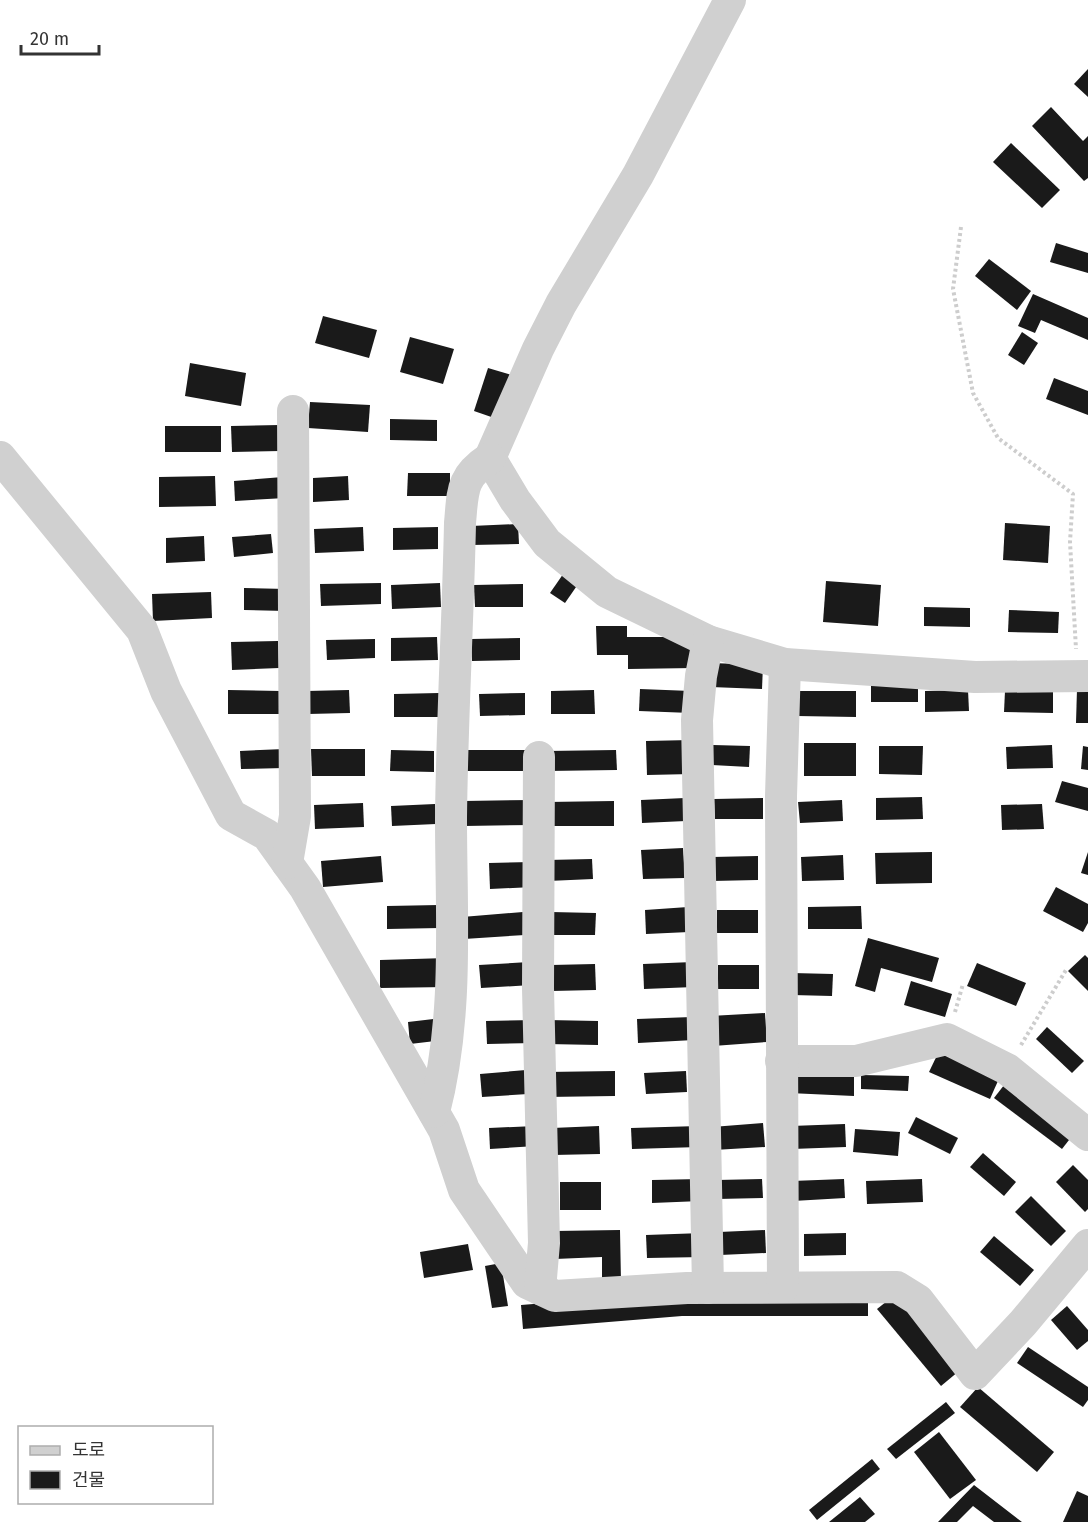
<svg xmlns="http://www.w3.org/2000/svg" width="1088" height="1522" viewBox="0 0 1088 1522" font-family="'Fira Sans','Noto Sans KR',sans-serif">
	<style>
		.building { fill: #1a1a1a }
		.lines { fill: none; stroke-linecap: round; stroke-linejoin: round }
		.path { stroke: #cdcdcd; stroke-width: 4; stroke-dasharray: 3 3; stroke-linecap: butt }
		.minor { stroke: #d0d0d0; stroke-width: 32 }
	</style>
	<rect width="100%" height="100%" fill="#fff"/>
	<!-- building -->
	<g class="building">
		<path d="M1088,69V97L1074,84Z"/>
		<path d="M1051,107L1083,141L1088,136V178L1084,181L1032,126Z"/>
		<path d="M1011,143L1060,190L1042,208L993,162Z"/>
		<path d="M1056,243L1088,253V273L1050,262Z"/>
		<path d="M989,259L1031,291L1017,310L975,276Z"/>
		<path d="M1033,294L1088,318V340L1041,320L1035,333L1018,326Z"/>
		<path d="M323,316L377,330L369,358L315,343Z"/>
		<path d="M1022,332L1038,343L1024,365L1008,355Z"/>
		<path d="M410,337L454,349L443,384L400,372Z"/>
		<path d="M190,363L246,373L241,406L185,396Z"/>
		<path d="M488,368L515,376L500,420L474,411Z"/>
		<path d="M1054,378L1088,391V415L1046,399Z"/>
		<path d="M310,402L370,405L368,432L308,428Z"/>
		<path d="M390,419L437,420V441L390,440Z"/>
		<path d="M280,425V451L232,452L231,426Z"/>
		<rect x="165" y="426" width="56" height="26"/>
		<path d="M408,473H450V496H407Z"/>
		<path d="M215,476L216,506L159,507V477Z"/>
		<path d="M348,476L349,500L313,502V478Z"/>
		<path d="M283,477L285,498L235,501L234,481Z"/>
		<path d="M1005,523L1050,526L1048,563L1003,560Z"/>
		<path d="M518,524L519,544L471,545V526Z"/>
		<path d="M363,527L364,551L315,553L314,529Z"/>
		<path d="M438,527V549L393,550V528Z"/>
		<path d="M271,534L273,553L234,557L232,537Z"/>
		<path d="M204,536L205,561L166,563V538Z"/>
		<path d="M568,567L583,577L565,603L550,593Z"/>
		<path d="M826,581L881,585L878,626L823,622Z"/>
		<path d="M381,583V604L321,606L320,584Z"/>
		<path d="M440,583L441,607L392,609L391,585Z"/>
		<path d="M523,584V607H475L474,585Z"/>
		<path d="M244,588L287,589L286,611L244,610Z"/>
		<path d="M211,592L212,618L153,621L152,594Z"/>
		<path d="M924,607L970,608V627L924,626Z"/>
		<path d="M1009,610L1059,612L1058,633L1008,632Z"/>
		<path d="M596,626H627V637H693L694,668L628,669V655H597Z"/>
		<path d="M437,637L438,660L391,661V638Z"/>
		<path d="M520,638V660L472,661L471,639Z"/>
		<path d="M375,639V658L327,660L326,640Z"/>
		<path d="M278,641L279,668L232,670L231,642Z"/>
		<path d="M712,663L763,665L762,689L711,687Z"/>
		<rect x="871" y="683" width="47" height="19"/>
		<path d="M640,689L691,691V713L639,711Z"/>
		<path d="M1077,689H1088V723H1076Z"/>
		<path d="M228,690L280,691V714H228Z"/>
		<path d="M349,690L350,713L308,714L307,691Z"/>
		<path d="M594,690L595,714H551V691Z"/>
		<path d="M968,690L969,711L925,712V691Z"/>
		<path d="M797,691H856V717L797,716Z"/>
		<path d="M1005,691H1053V713L1004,712Z"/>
		<path d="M439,693V717H394V694Z"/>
		<path d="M525,693V715L480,716L479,694Z"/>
		<path d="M691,740L692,774L647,775L646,741Z"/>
		<rect x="804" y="743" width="52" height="33"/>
		<path d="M713,745L750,746L749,767L712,765Z"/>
		<path d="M1052,745L1053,768L1007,769L1006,747Z"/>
		<path d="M879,746H923L922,775L879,774Z"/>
		<path d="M1083,746L1088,747V770L1081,769Z"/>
		<path d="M284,749V768L241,769L240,751Z"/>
		<path d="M311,749H365V776H312Z"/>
		<path d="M391,750L434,751V772L390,771Z"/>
		<rect x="466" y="750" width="67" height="21"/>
		<path d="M616,750L617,770L547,771V751Z"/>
		<path d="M1062,781L1088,788V811L1055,802Z"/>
		<path d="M922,797L923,819L876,820V798Z"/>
		<path d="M685,798L686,821L642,823L641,800Z"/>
		<path d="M763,798V819H715L714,799Z"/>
		<path d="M533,800V825L464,826V801Z"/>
		<path d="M842,800L843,821L800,823L798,802Z"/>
		<path d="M614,801V826H547V802Z"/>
		<path d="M363,803L364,827L315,829L314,805Z"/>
		<path d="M435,804L436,824L392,826L391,806Z"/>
		<path d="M1042,804L1044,829L1002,830L1001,805Z"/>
		<path d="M683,848L685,878L643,879L641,850Z"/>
		<path d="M932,852V883L876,884L875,853Z"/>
		<path d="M1088,852V875L1081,873Z"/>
		<path d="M843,855L844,880L802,881L801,857Z"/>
		<path d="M381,856L383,882L323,887L321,861Z"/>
		<path d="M758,856V880L712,881V857Z"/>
		<path d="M592,859L593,879L548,881L547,860Z"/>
		<path d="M532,862L533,887L490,889L489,863Z"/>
		<path d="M1056,887L1088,904V923L1083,932L1043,911Z"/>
		<path d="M439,905L440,928L387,929V906Z"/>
		<path d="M861,906L862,929H808V907Z"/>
		<path d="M688,907L689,932L646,934L645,910Z"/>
		<rect x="717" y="910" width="41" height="23"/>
		<path d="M523,912L525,935L464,939L462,917Z"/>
		<path d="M551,912L596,913L595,935H551Z"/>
		<path d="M868,938L939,958L932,982L881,968L875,992L855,986Z"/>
		<path d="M1085,955L1088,958V991L1068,971Z"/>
		<path d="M447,958V987L380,988V960Z"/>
		<path d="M529,962L531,985L481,988L479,965Z"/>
		<path d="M693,962L694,987L644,989L643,964Z"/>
		<path d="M977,963L1026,983L1016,1006L967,986Z"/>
		<path d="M595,964L596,990L552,991L551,965Z"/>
		<rect x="718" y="965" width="41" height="24"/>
		<path d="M792,973L833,974L832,996L792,995Z"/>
		<path d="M911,981L952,994L945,1017L904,1005Z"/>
		<path d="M765,1013L767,1042L713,1046L710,1016Z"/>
		<path d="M692,1017L694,1040L638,1043L637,1019Z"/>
		<path d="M442,1018L444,1040L410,1044L408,1022Z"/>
		<path d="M535,1020V1043L487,1044L486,1021Z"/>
		<path d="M547,1020L598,1021V1045L547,1044Z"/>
		<path d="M1047,1027L1084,1061L1072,1073L1036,1039Z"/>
		<path d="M941,1047L1001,1074L990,1099L929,1072Z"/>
		<path d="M526,1070L528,1094L482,1097L480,1074Z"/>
		<path d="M615,1071V1096L546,1097V1072Z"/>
		<path d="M686,1071L687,1092L646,1094L644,1073Z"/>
		<path d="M789,1072L854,1074V1096L789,1093Z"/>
		<path d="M861,1075L909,1076L908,1091L861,1089Z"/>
		<path d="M1008,1080L1076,1131L1062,1149L994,1098Z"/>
		<path d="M916,1117L958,1138L950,1154L908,1133Z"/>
		<path d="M763,1123L765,1147L714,1150L712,1127Z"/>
		<path d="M845,1124L846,1147L792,1149L791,1126Z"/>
		<path d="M535,1126L536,1146L490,1149L489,1128Z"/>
		<path d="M599,1126L600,1154L553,1155L552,1128Z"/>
		<path d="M699,1126V1147L632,1149L631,1128Z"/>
		<path d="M855,1129L900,1132L898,1156L853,1152Z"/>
		<path d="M983,1153L1016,1182L1004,1196L970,1167Z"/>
		<path d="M1073,1165L1088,1180V1209L1085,1212L1056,1182Z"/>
		<path d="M700,1179L701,1201L652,1203V1180Z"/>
		<path d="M762,1179L763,1198L717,1199V1180Z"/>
		<path d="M844,1179L845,1198L793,1201L792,1181Z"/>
		<path d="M922,1179L923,1202L867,1204L866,1181Z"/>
		<rect x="560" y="1182" width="41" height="28"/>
		<path d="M1031,1196L1066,1231L1051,1246L1015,1212Z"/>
		<path d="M620,1230L621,1281H602V1257L555,1259V1231Z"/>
		<path d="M765,1230L766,1253L720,1255L719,1232Z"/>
		<path d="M703,1233L704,1257L647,1258L646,1235Z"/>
		<path d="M846,1233V1255L804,1256V1234Z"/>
		<path d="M994,1236L1034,1270L1020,1286L980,1252Z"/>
		<path d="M468,1244L473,1270L424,1278L420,1252Z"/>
		<path d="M501,1263L508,1306L492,1308L485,1266Z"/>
		<path d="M680,1292H868V1316H682L523,1329L521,1305Z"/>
		<path d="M896,1294L959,1371L941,1386L877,1309Z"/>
		<path d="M1067,1306L1088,1330V1341L1077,1350L1051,1320Z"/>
		<path d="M1028,1347L1088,1387V1400L1083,1407L1017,1363Z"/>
		<path d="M978,1387L1054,1452L1037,1472L960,1407Z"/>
		<path d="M946,1402L955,1413L896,1459L887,1449Z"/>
		<path d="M939,1432L976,1480L950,1499L914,1452Z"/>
		<path d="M872,1459L880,1469L817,1520L809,1510Z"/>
		<path d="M974,1485L1022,1522H994L973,1506L957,1522H938Z"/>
		<path d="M1077,1491L1088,1496V1522H1063Z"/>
		<path d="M860,1497L875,1514L865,1522H829Z"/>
	</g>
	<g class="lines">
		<!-- path -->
		<g class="path">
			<path d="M961,227L953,289L973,393L998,438L1073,494L1070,542L1076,649"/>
			<path d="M955,1012L963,984"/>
			<path d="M1021,1045L1066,970"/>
		</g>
		<!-- minor -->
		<g class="minor">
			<path d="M730,0L638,175L561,304L538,349L490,458L515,500L547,543L607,592L708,641L785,664L975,677L1088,676"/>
			<path d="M0,457L142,630L166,691L231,815L267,835L305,888L444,1130L464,1190L527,1283L555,1296L687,1288L897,1287L918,1300L975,1374L1023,1323L1088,1245"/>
			<path d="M708,641L701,676L697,720L708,1288"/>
			<path d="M539,757L538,988L544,1243L540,1289"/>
			<path d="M287,863L295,816L293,411"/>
			<path d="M781,1061H856L947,1039L1007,1069L1088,1135"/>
			<path d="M434,1112C459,1016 451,916 451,818C452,720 458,621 460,523C463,490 461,477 490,458"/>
			<path d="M783,1287L781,796L785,664"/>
		</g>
	</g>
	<!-- legend -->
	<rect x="18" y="1426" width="195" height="78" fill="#ffffff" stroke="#adadad" stroke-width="1.5"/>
	<rect x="30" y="1446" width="30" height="9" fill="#d0d0d0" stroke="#adadad" stroke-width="1.5"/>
	<text x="72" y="1456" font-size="18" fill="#333333">도로</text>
	<rect x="30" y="1471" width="30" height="18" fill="#1a1a1a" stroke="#adadad" stroke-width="1.5"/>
	<text x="72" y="1486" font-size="18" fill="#333333">건물</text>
	<!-- scale -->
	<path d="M21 45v9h78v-9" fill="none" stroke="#333333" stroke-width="3"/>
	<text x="30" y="45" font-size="18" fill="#333333" stroke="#ffffff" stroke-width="4.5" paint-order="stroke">20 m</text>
</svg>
